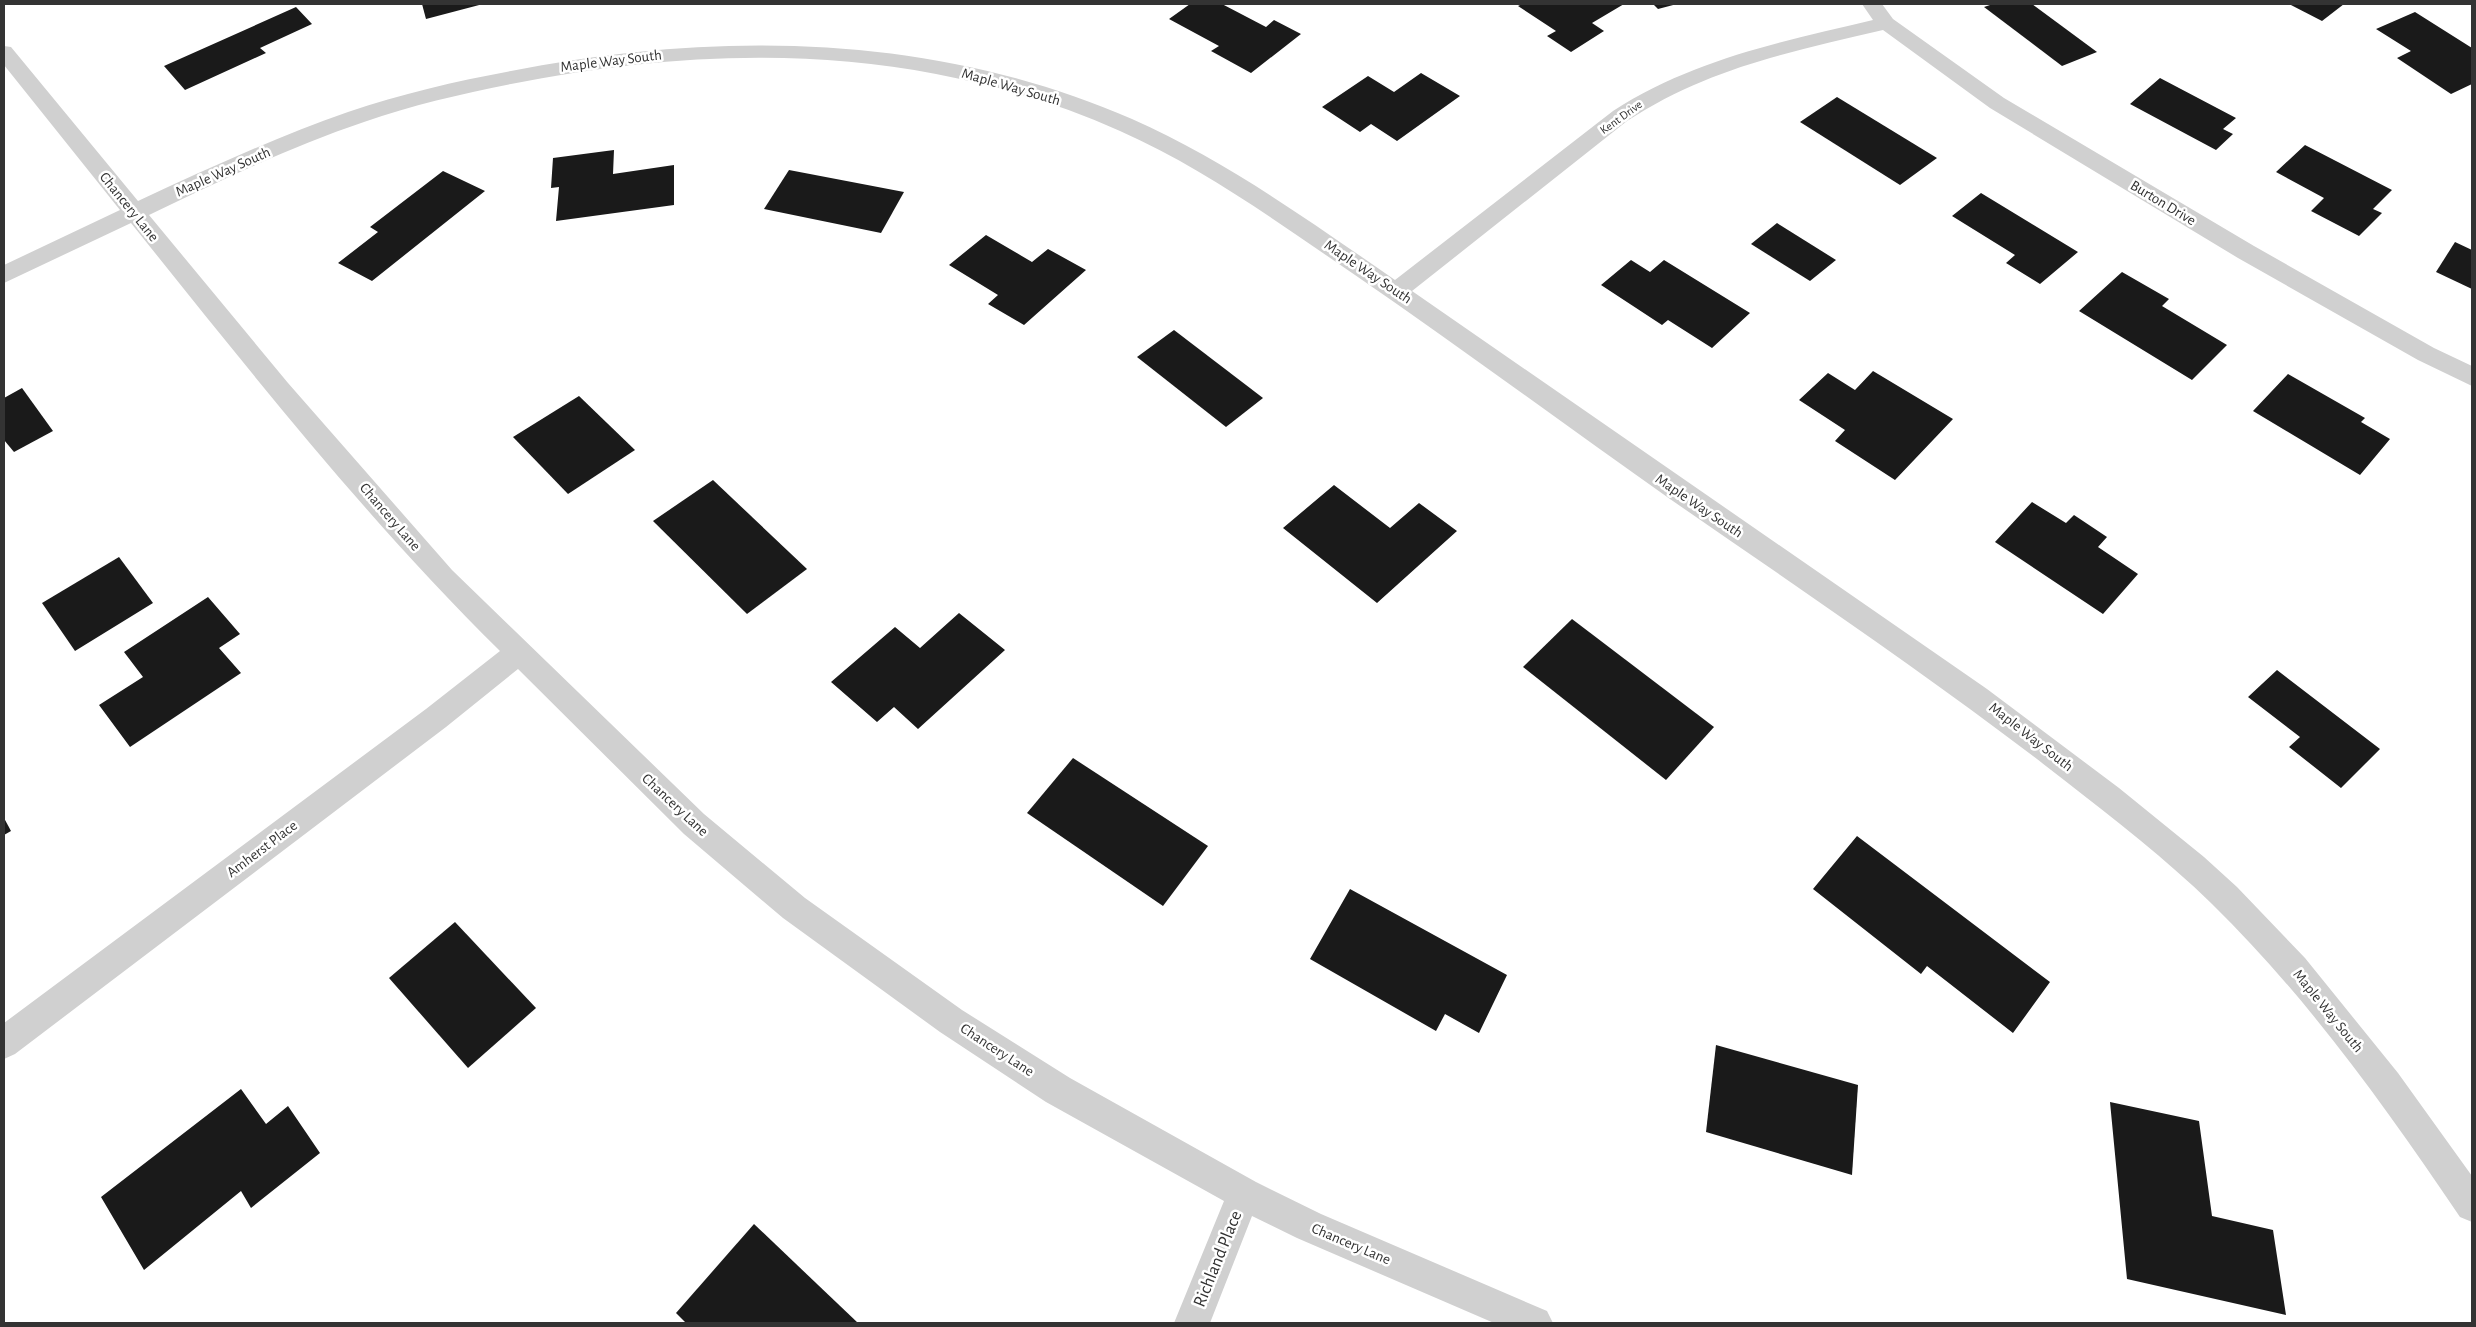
<svg xmlns="http://www.w3.org/2000/svg" width="2476" height="1327" viewBox="0 0 2476 1327" font-family="'Alegreya Sans',sans-serif">
	<style>
		.building { fill: #1a1a1a }
		.lines { fill: none; stroke-linecap: round; stroke-linejoin: round }
		.street { fill: #d0d0d0; fill-rule: evenodd }
		.labels { text-anchor: middle; dominant-baseline: central; stroke-width: 5; stroke-linejoin: round; paint-order: stroke }
		.far-street-label { font-size: 12px; fill: #333; stroke: #fff }
		.street-label { font-size: 15px; fill: #333; stroke: #fff }
		.near-street-label { font-size: 18px; fill: #333; stroke: #fff }
	</style>
	<rect width="100%" height="100%" fill="#fff"/>
	<!-- building -->
	<g class="building">
		<path d="M422,4H483L426,19Z"/>
		<path d="M1190,4H1222L1266,27L1274,20L1301,34L1251,73L1211,51L1219,46L1169,19Z"/>
		<path d="M1522,4H1624L1592,23L1604,31L1571,52L1547,36L1556,31L1518,6Z"/>
		<path d="M1653,4H1677L1658,9Z"/>
		<path d="M1993,4H2032L2097,52L2062,66L1984,7Z"/>
		<path d="M2289,4H2344L2322,21Z"/>
		<path d="M296,7L312,24L260,48L266,53L185,90L164,66Z"/>
		<path d="M2415,12L2472,48V84L2451,94L2397,58L2411,51L2376,29Z"/>
		<path d="M1421,73L1460,96L1397,141L1371,124L1360,132L1322,107L1368,76L1394,92Z"/>
		<path d="M2160,78L2236,118L2223,129L2233,134L2216,150L2130,104Z"/>
		<path d="M1837,97L1937,158L1900,185L1800,122Z"/>
		<path d="M2305,145L2392,190L2373,209L2382,213L2359,236L2311,211L2324,198L2276,172Z"/>
		<path d="M614,150L613,174L674,165V205L556,221L559,187L551,188L553,158Z"/>
		<path d="M789,170L904,192L881,233L764,209Z"/>
		<path d="M443,171L485,191L372,281L338,263L378,232L370,227Z"/>
		<path d="M1981,193L2078,252L2040,284L2006,263L2015,255L1952,216Z"/>
		<path d="M1777,223L1836,260L1810,281L1751,244Z"/>
		<path d="M986,235L1032,262L1048,249L1086,270L1024,325L988,304L998,295L949,265Z"/>
		<path d="M2455,242L2472,250V289L2436,272Z"/>
		<path d="M1631,260L1650,272L1664,260L1750,313L1712,348L1668,320L1662,325L1601,285Z"/>
		<path d="M2122,272L2169,299L2162,306L2227,345L2192,380L2079,311Z"/>
		<path d="M1174,330L1263,398L1226,427L1137,357Z"/>
		<path d="M1873,371L1953,419L1895,480L1835,441L1845,430L1799,400L1828,373L1855,390Z"/>
		<path d="M2288,374L2365,418L2361,422L2390,439L2360,475L2253,411Z"/>
		<path d="M22,388L53,431L14,452L4,440V398Z"/>
		<path d="M579,396L635,450L568,494L513,437Z"/>
		<path d="M713,480L807,569L747,614L653,521Z"/>
		<path d="M1334,485L1390,528L1419,503L1457,531L1377,603L1283,528Z"/>
		<path d="M2032,502L2066,523L2074,515L2107,537L2098,547L2138,574L2103,614L1995,542Z"/>
		<path d="M119,557L153,603L75,651L42,603Z"/>
		<path d="M208,597L240,634L219,648L241,673L130,747L99,705L143,677L124,652Z"/>
		<path d="M959,613L1005,650L918,729L894,707L877,722L831,682L895,627L920,648Z"/>
		<path d="M1572,619L1714,727L1666,780L1523,667Z"/>
		<path d="M2277,670L2380,749L2341,788L2289,747L2300,737L2248,697Z"/>
		<path d="M1073,758L1208,846L1163,906L1027,813Z"/>
		<path d="M4,818L11,831L4,835Z"/>
		<path d="M1857,836L2050,982L2013,1033L1927,966L1921,974L1813,889Z"/>
		<path d="M1350,889L1507,975L1479,1033L1445,1014L1436,1031L1310,959Z"/>
		<path d="M455,922L536,1008L468,1068L389,978Z"/>
		<path d="M1716,1045L1858,1085L1852,1175L1706,1132Z"/>
		<path d="M241,1089L266,1124L288,1106L320,1153L251,1208L241,1191L144,1270L101,1197Z"/>
		<path d="M2110,1102L2199,1121L2212,1216L2273,1230L2286,1315L2127,1279Z"/>
		<path d="M754,1224L858,1323H686L676,1313Z"/>
	</g>
	<g class="lines">
		<!-- street -->
		<path class="street" d="M1862,4H1882L1893,19L2004,98L2254,246L2434,348L2472,366V386L2418,360L2238,258L1990,108L1883,30C1790,52 1708,68 1627,121L1412,291L1987,689L2119,788L2204,857L2237,887L2305,958L2398,1073L2472,1176V1222L2460,1217C2385,1106 2307,997 2212,904C2166,859 2114,819 2064,780C1937,681 1803,591 1670,499C1565,425 1461,348 1355,275C1280,224 1204,168 1120,131C1061,104 999,86 936,74C795,47 652,56 511,84C461,94 412,105 364,122C290,147 219,181 149,215L288,383L452,570L704,814L805,898L962,1010L1070,1078L1256,1182L1321,1214L1547,1311L1553,1323H1494L1297,1238L1252,1216L1210,1323H1174L1224,1201L1046,1102L940,1032L783,918L684,834L518,669L446,727L15,1054L4,1059V1023L426,709L500,651C366,519 249,370 131,223L4,283V265L120,210L4,65V46L11,47L138,201C207,169 276,137 348,112C401,94 456,81 511,71C718,30 935,33 1132,119C1225,160 1311,222 1395,280L1613,111C1694,59 1781,42 1873,20Z"/>
	</g>
	<g class="labels">
		<!-- far-street labels -->
		<g class="far-street-label">
			<text transform="translate(1621 117) rotate(-36)">Kent Drive</text>
		</g>
		<!-- street labels -->
		<g class="street-label">
			<text transform="translate(611 61) rotate(-7)">Maple Way South</text>
			<text transform="translate(1011 87) rotate(16)">Maple Way South</text>
			<text transform="translate(223 172) rotate(-24)">Maple Way South</text>
			<text transform="translate(2163 203) rotate(31)">Burton Drive</text>
			<text transform="translate(129 207) rotate(51)">Chancery Lane</text>
			<text transform="translate(1368 272) rotate(34)">Maple Way South</text>
			<text transform="translate(1699 506) rotate(34)">Maple Way South</text>
			<text transform="translate(390 517) rotate(49)">Chancery Lane</text>
			<text transform="translate(2031 737) rotate(38)">Maple Way South</text>
			<text transform="translate(675 805) rotate(43)">Chancery Lane</text>
			<text transform="translate(262 849) rotate(-37)">Amherst Place</text>
			<text transform="translate(2328 1011) rotate(51)">Maple Way South</text>
			<text transform="translate(997 1050) rotate(33)">Chancery Lane</text>
			<text transform="translate(1351 1244) rotate(23)">Chancery Lane</text>
		</g>
		<!-- near-street labels -->
		<g class="near-street-label">
			<text transform="translate(1218 1259) rotate(-68)">Richland Place</text>
		</g>
	</g>
	<!-- border -->
	<rect width="2476" height="1327" fill="none" stroke="#333333" stroke-width="10"/>
</svg>
